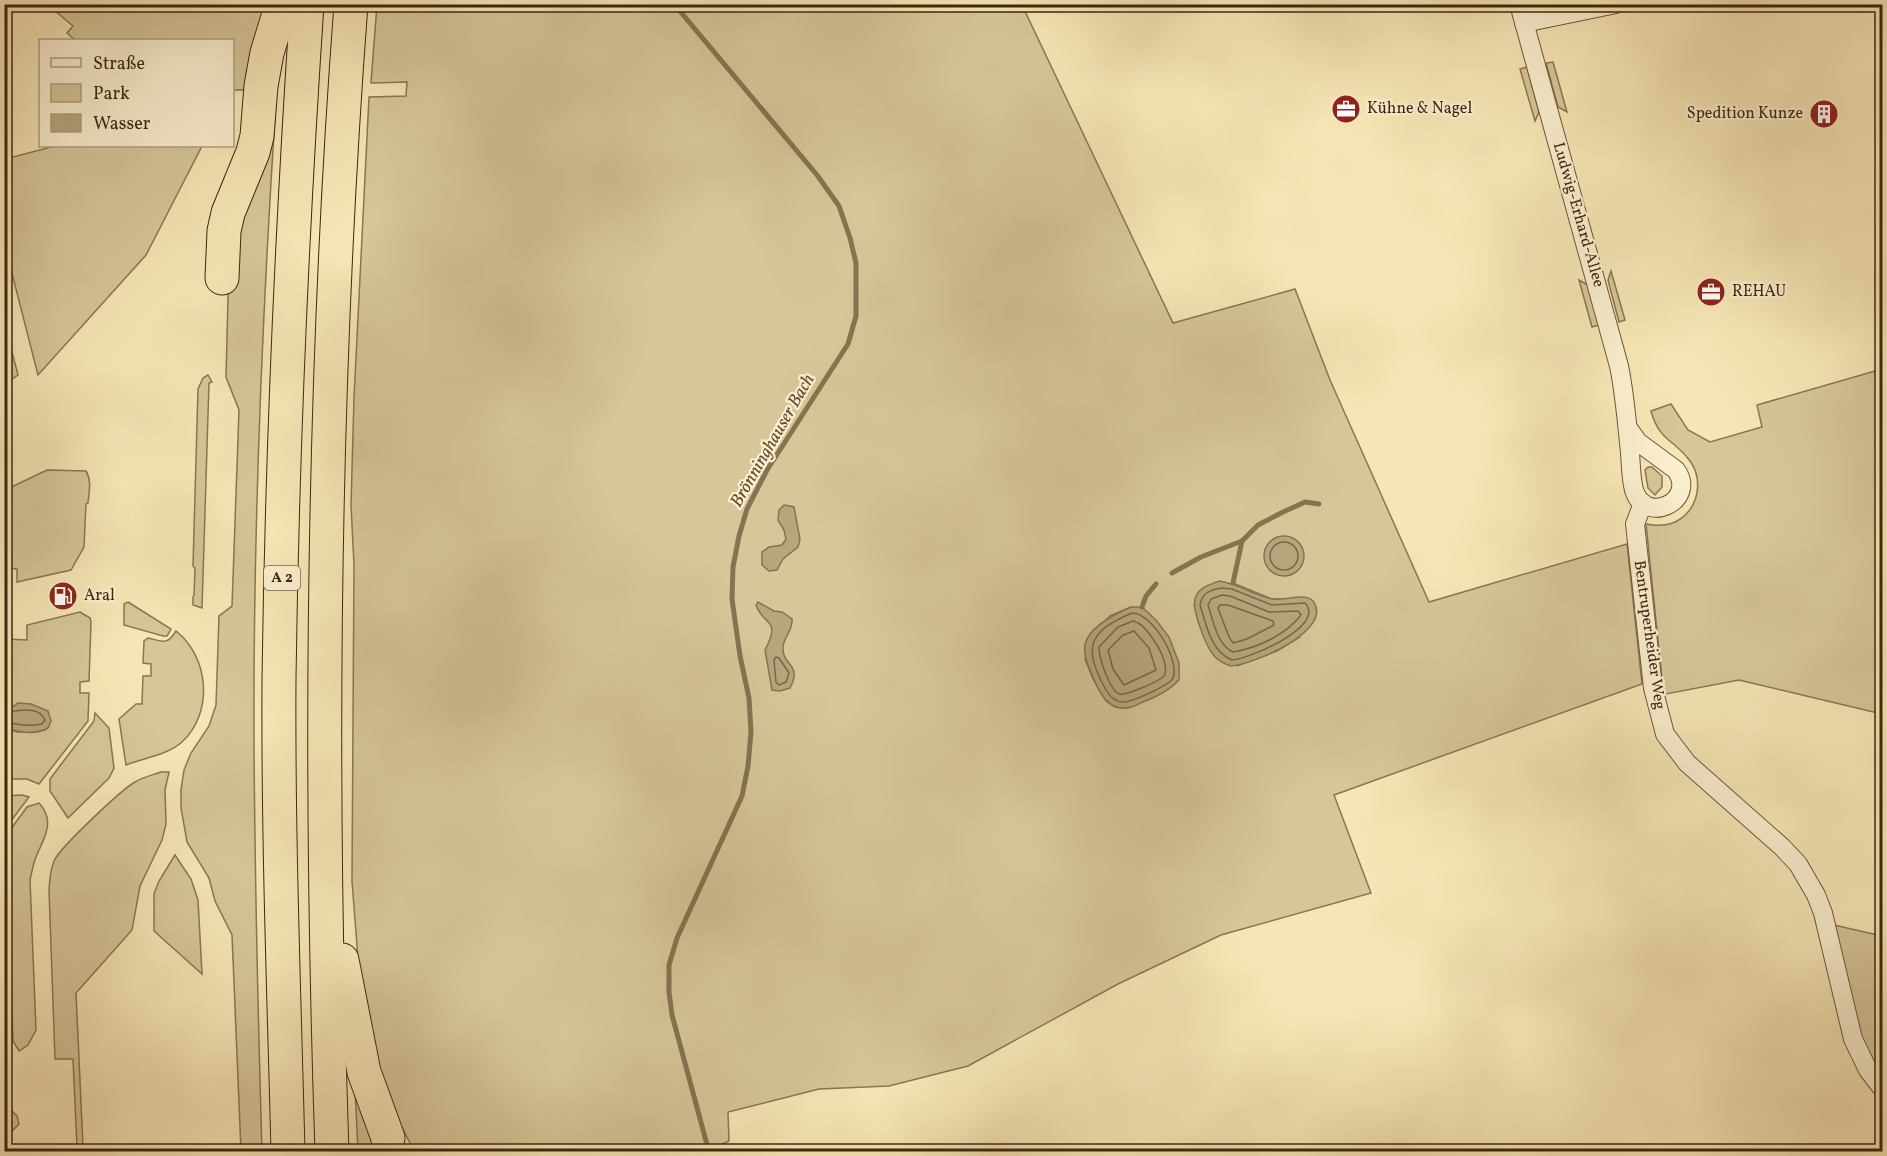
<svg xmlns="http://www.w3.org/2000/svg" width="1887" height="1156" viewBox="0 0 1887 1156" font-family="Vollkorn,serif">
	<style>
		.green { fill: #d7c699; stroke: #8a7654; stroke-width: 1.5; fill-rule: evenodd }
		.water { fill: #b7a57d; stroke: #867351; stroke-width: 1.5 }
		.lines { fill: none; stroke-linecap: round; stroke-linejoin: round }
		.shore { stroke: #7a6646; stroke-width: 1.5 }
		.stream { stroke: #867351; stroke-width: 5 }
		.minor-casing { stroke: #6b5738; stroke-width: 20 }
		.motorway-casing { stroke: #3c270f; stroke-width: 35 }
		.minor { stroke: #faefcf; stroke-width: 18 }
		.motorway { stroke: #f7e6b5; stroke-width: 33 }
		.labels { text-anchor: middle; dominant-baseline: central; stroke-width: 4.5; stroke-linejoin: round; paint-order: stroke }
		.shield { fill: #faefcf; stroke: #756349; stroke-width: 1.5 }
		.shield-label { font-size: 15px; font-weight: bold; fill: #3c270f }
		.poi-label { font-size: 16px; fill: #3c270f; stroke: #faefcf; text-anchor: start }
		.street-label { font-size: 16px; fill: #3c270f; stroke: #faefcf }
		.water-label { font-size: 18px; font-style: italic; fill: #614d30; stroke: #faefcf }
	</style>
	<rect width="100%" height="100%" fill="#f7e6b5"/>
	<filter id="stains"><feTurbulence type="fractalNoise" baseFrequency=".00333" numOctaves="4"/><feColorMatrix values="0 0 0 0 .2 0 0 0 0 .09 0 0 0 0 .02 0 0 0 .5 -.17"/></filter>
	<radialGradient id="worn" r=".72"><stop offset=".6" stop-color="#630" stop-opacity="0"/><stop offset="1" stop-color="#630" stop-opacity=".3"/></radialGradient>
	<!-- green -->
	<g class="green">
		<path d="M48,5H269L246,90H233L232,40H75L67,33L73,26Z"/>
		<path d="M377,5H1022L1173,323L1295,289L1330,380L1429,602L1627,544L1642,684L1334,795L1371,893L1221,935L1118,984L968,1066L889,1086L819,1089L728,1112L729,1141L722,1144L726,1151H414L387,1098L376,1066L360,984L352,881L354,565L351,505L354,398L369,97L406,96L407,82L371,83ZM1233,583L1272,599H1286L1300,637L1277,651L1237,666L1209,648L1194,605ZM1131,607L1154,697L1127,708L1115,707L1106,701L1093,679L1085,659L1092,634L1110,616Z"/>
		<path d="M1553,62L1567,112L1558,107L1546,63Z"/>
		<path d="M1527,67L1539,112L1535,121L1520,69Z"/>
		<path d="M276,102C262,316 253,531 254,745C255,881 258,1016 262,1151H241L232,935L215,901L209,878L187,842L181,808V790L184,770L191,753L209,726L216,705L219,616L232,606L239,410L226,377L229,260Z"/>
		<path d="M55,146H202L146,255L38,375L5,246V159Z"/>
		<path d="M1611,271L1625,320L1619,322L1608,280Z"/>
		<path d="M1579,280L1588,285L1599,325L1592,327Z"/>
		<path d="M5,325L18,375L5,384H4Z"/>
		<path d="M1882,369V714L1739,680L1666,694L1662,679L1646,524C1661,527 1677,525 1688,512C1700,498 1701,476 1690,461C1675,440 1659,441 1651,411L1671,404L1688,430L1710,442L1762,427L1757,405Z"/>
		<path d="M208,375L212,382L209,383L202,608L193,605V597L194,595L195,568L193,566L198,389L203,378Z"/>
		<path d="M1648,467H1652L1662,476V487L1655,495L1648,488L1645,470Z"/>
		<path d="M47,470L86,471C92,481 89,492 88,503L86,504L84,547L71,570L17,582V569L5,568V490Z"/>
		<path d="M128,602L171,629L167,636H163L124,625V604Z"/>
		<path d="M80,612L90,618L91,622L89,681L80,682V693H89L88,721L39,784L27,779H5L4,727L17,732L44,730L14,706H5V639L27,640V625Z"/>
		<path d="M176,631C209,657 214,712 182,742C168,755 143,758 126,765L119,719L136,704H142L143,676H151V664L143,663L144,641L148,638C162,641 167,646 176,631Z"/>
		<path d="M95,713L109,728L114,768L109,778L68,818L50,791V779L94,721Z"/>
		<path d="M161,772H169L165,790L166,824L162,840L140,886L132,930L76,993L83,1147H77L73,1059H55L49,890C50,879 50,868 55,859C64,844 121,790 135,782C143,777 153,775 161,772Z"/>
		<path d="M22,795L29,797L5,829V796Z"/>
		<path d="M39,803C56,821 44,838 36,857C33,864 32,872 30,880L36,1030L28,1045L19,1051L13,1041L5,837L27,807Z"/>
		<path d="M175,855L191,879L198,900L202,974L154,931V894L159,881Z"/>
		<path d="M1834,925L1882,936V1076L1869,1055L1859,1033Z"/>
		<path d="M4,940L9,1055H4Z"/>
		<path d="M354,1067L378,1147V1151H358Z"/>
		<path d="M5,1104L17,1116L19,1124L7,1136L5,1133Z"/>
	</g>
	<!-- water -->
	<g class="water">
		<path d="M784,505L794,507L800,539L798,547L783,559L777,570L769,571L762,565V552L769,547L782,545L786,539L784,530L778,520L779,510Z"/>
		<circle cx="1284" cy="556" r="20"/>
		<path d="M1219,581C1239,584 1254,595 1272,599C1284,601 1305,592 1313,601C1335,631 1251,665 1231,666C1225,664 1219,661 1215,657C1206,647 1190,607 1196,596C1201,586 1210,585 1219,581Z"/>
		<path d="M758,602L774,611L782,612L792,619C793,631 784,636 783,647C782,667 803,663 790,688L780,691L772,690L765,650C782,618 763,626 756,605Z"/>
		<path d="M1131,607H1142L1156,620L1169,637L1179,663V680C1170,690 1160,695 1148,700C1141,702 1133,708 1126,708C1107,710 1098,690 1092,675C1088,665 1083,655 1085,644C1090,626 1117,613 1131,607Z"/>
		<path d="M18,703L31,704L48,711L51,721L48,728C36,735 17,733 5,727V706H14Z"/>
	</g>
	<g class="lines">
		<!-- shore -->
		<g class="shore">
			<circle cx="1284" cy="556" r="14"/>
			<path d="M1221,588L1232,589L1272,605L1305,603C1327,626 1249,659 1232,660C1211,652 1206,624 1200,605C1202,593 1210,590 1221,588Z"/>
			<path d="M1222,595L1230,596L1269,612L1298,611L1301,615C1286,635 1257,648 1233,652C1217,645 1213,620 1208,605L1211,599Z"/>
			<path d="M1220,605H1228L1273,621L1274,625L1247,639L1233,643L1229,637L1218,608Z"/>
			<path d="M1132,613C1152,613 1180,659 1173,678C1170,685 1132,702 1124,702C1115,702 1110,697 1106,690C1083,648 1087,632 1132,613Z"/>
			<path d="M1133,621C1142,623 1148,632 1153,639C1159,647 1168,664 1165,674C1164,680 1125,696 1119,694C1109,689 1099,658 1099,647L1118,627Z"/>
			<path d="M1134,631L1149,648L1156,670L1124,685L1113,669L1108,650L1123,635Z"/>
			<path d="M776,657L779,658L789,673L786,682L779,685L776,682L774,660Z"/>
			<path d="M4,712C17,712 38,704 45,720L42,724C26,727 19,724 4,722"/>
		</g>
		<!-- stream -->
		<g class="stream">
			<path d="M674,4L817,175L839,206L850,238L856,263V316L848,344L767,470L747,509L739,536L733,567L732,599L740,656L749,698L751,732L748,766L742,796L677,938L669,965V992L672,1015L709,1152"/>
			<path d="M1172,573L1201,557L1242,541L1258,525L1283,512L1305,502L1319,504"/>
			<path d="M1233,583L1242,541"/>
			<path d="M1142,607L1146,596L1156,584"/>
		</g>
		<!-- minor casing -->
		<g class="minor-casing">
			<g id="minor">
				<path d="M1519,4L1619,366C1625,395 1627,424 1630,453C1631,465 1631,479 1634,490C1645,526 1698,501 1676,470L1638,442L1628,428"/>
				<path d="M1524,23L1616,4"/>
				<path d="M1643,503L1635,524L1653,688L1665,734L1687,763L1782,847L1798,864L1816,895L1823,913L1853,1039L1868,1070L1882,1088"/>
			</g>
		</g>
		<!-- motorway casing -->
		<g class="motorway-casing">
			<g id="motorway">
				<path d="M222,278L224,231L228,213L253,152L257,136L261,86L267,53L282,4"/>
				<path d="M342,960L364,1072L388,1138"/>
				<path d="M288,1152C284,994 278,836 279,679C282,454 292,229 307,4"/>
				<path d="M332,1152C319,769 322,386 351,4"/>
			</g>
		</g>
		<!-- minor -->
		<use href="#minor" class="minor"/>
		<!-- motorway -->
		<use href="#motorway" class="motorway"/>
	</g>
	<!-- icons -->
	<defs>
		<g id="office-disc" transform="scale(1.5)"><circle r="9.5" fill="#8f2418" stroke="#faefcf"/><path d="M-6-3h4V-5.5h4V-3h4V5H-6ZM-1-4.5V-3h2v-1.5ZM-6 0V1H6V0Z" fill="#fff"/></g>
		<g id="building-disc" transform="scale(1.5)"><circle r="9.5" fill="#8f2418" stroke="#faefcf"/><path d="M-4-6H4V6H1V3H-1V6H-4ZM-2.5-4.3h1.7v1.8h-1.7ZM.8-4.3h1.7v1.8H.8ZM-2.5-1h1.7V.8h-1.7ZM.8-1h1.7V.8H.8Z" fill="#fff"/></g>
		<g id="fuel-disc" transform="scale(1.5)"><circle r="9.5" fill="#8f2418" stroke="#faefcf"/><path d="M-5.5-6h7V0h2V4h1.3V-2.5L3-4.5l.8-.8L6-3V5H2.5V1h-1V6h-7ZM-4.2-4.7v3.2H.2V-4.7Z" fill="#fff"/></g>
	</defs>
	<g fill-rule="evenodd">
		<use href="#office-disc" x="1346" y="109"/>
		<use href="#building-disc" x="1824" y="114"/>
		<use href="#office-disc" x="1711" y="292"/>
		<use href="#fuel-disc" x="63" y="596"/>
	</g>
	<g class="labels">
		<!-- shield labels -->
		<rect class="shield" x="264" y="566" width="36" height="24" rx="4.5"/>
		<g class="shield-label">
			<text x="282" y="578">A 2</text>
		</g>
		<!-- poi labels -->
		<g class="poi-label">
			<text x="1367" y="109">Kühne &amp; Nagel</text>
			<text x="1803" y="114" text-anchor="end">Spedition Kunze</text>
			<text x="1732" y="292">REHAU</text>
			<text x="84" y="596">Aral</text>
		</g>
		<!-- street labels -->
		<g class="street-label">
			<text transform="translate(1578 215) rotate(74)">Ludwig-Erhard-Allee</text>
			<text transform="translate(1649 635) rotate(82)">Bentruperheider Weg</text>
		</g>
		<!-- water labels -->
		<g class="water-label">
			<text transform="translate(773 441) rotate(-60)">Brönninghauser Bach</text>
		</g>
	</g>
	<!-- margin -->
	<rect width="1887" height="1156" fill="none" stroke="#f7e6b5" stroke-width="24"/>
	<rect x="6" y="6" width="1875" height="1144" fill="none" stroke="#3c270f" stroke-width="3"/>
	<rect x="12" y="12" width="1863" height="1132" fill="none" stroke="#3c270f" stroke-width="1.5"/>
	<!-- legend -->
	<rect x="39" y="39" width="195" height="108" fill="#faefcf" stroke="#ae9f82" stroke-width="1.5"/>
	<rect x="51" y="58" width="30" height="9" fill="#faefcf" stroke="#ae9f82" stroke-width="1.5"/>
	<text x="93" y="69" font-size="18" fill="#3c270f">Straße</text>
	<rect x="51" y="84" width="30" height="18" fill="#d7c699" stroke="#ae9f82" stroke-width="1.5"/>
	<text x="93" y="99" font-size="18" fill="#3c270f">Park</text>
	<rect x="51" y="114" width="30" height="18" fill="#b7a57d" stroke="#ae9f82" stroke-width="1.5"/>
	<text x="93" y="129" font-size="18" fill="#3c270f">Wasser</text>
	<rect width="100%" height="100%" filter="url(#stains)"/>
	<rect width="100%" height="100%" fill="url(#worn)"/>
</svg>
